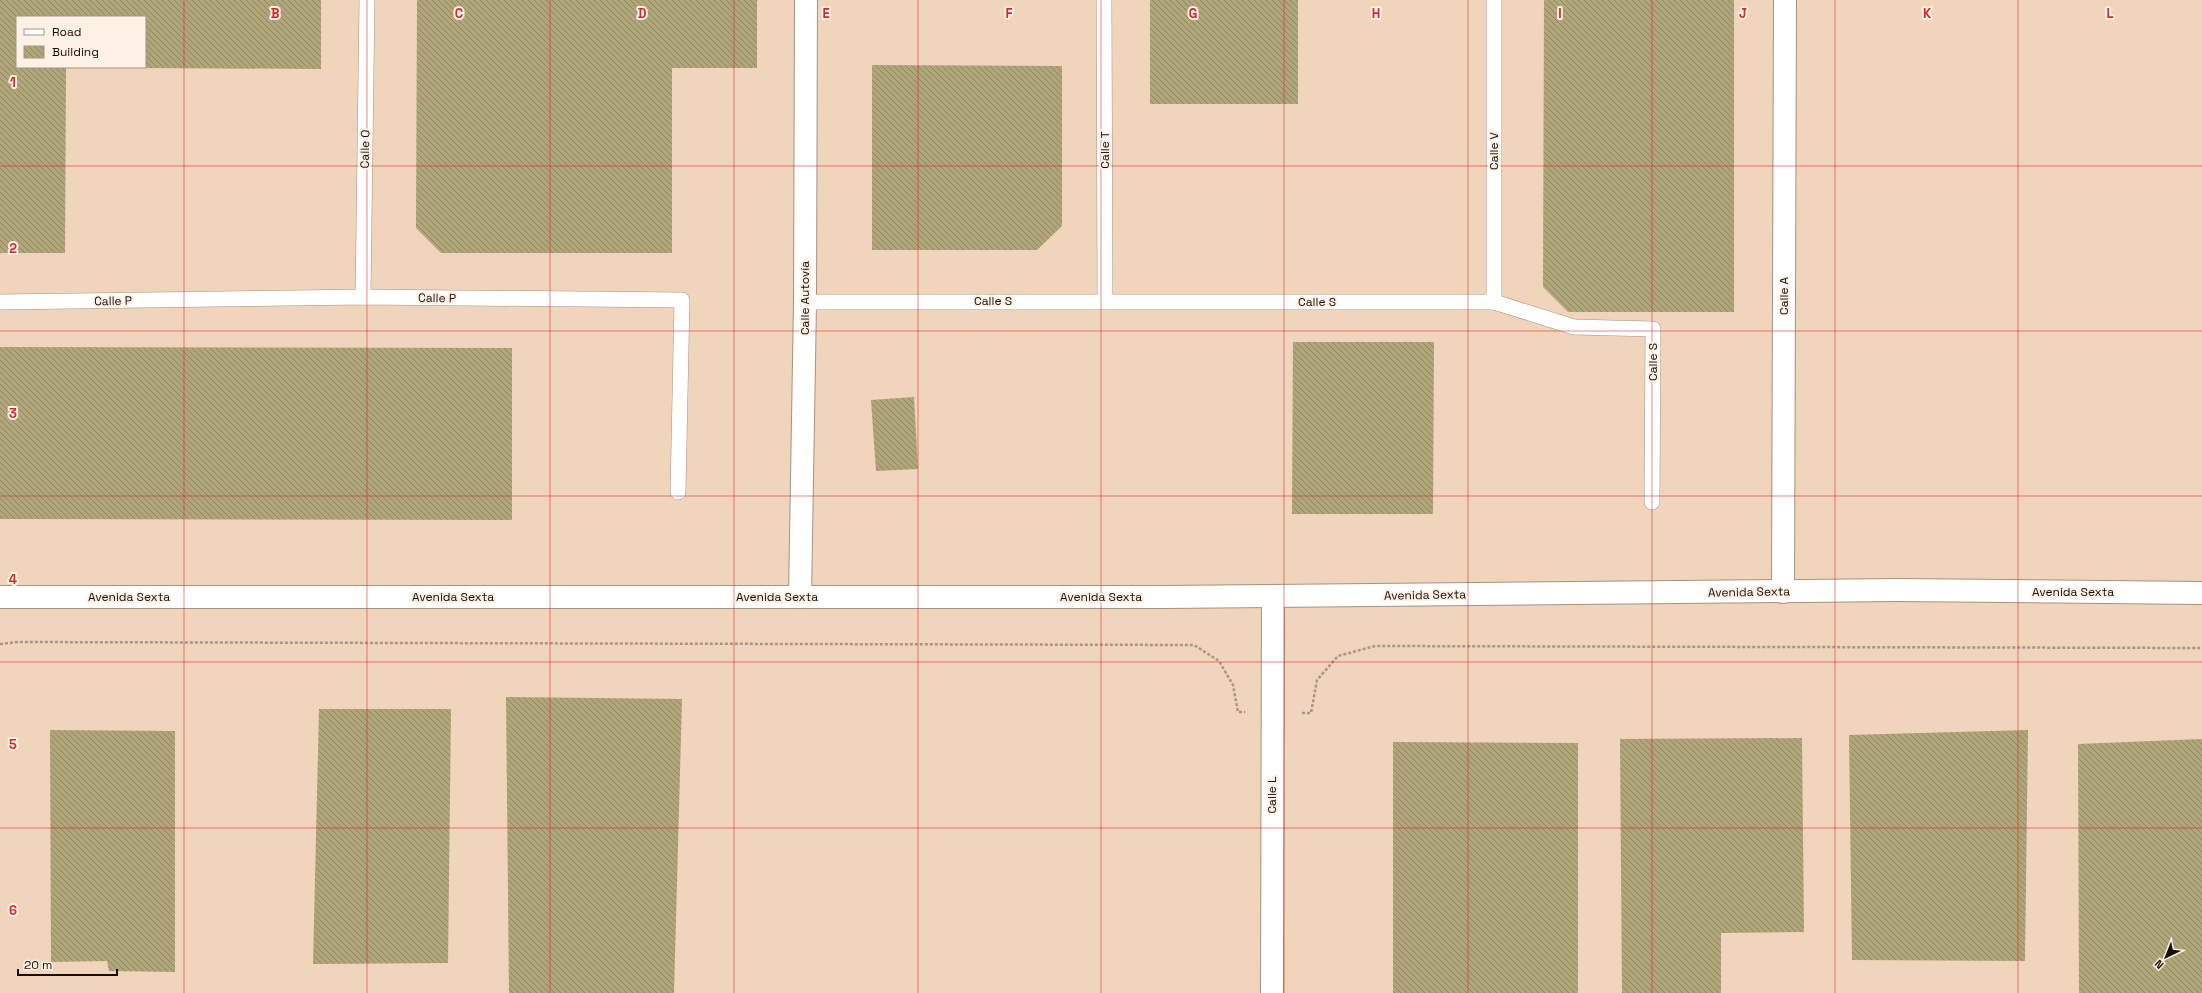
<svg xmlns="http://www.w3.org/2000/svg" width="2202" height="993" viewBox="0 0 2202 993" font-family="'Space Grotesk',sans-serif">
	<style>
		.built { fill: #f0d4bc; fill-rule: evenodd }
		.building { fill: url(#building-back-hatch) }
		.lines { fill: none; stroke-linecap: round; stroke-linejoin: round }
		.lane-casing { stroke: #a69280; stroke-width: 16 }
		.street-casing { stroke: #a69280; stroke-width: 24 }
		.path { stroke: #a69688; stroke-width: 2.5; stroke-dasharray: 3 2; stroke-linecap: butt }
		.lane { stroke: #fff; stroke-width: 15 }
		.street { stroke: #fff; stroke-width: 22 }
		.grid { fill: none; stroke: #d62828; stroke-width: 1; stroke-opacity: 0.55 }
		.labels { text-anchor: middle; dominant-baseline: central; stroke-width: 4; stroke-linejoin: round; paint-order: stroke }
		.street-label { font-size: 12px; fill: #160e08; stroke: #fdf0e4 }
		.grid-label { font-size: 13px; text-anchor: middle; font-weight: bold; fill: #d62828; stroke: #fdf0e4; stroke-width: 4; stroke-linejoin: round; paint-order: stroke }
	</style>
	<defs>
		<pattern id="building-back-hatch" width="6" height="6" patternUnits="userSpaceOnUse"><rect width="6" height="6" fill="#b0a67a"/><path d="M-1 5l2 2M0 0l6 6M5-1l2 2" fill="none" stroke="#8e8662"/></pattern>
	</defs>
	<rect width="100%" height="100%" fill="#f6e1ce"/>
	<!-- built -->
	<path class="built" d="M0,0H2202V993H0ZM17,17H145V67H17Z"/>
	<!-- building -->
	<g class="building">
		<path d="M0,0H321V69L145,68V17H17V67H66L65,253H0Z"/>
		<path d="M417,0H757V68H672V253H441L416,228Z"/>
		<rect x="1150" y="0" width="148" height="104"/>
		<path d="M1544,0H1734V312H1568L1543,287Z"/>
		<path d="M872,65L1062,66V226L1037,250H872Z"/>
		<path d="M1293,342H1434L1433,514H1292Z"/>
		<path d="M0,347L512,348V520L0,519Z"/>
		<path d="M914,397L918,469L876,471L871,400Z"/>
		<path d="M506,697L682,699L674,993H509Z"/>
		<path d="M319,709H451L448,963L313,964Z"/>
		<path d="M50,730L175,731V972L109,971L107,961L51,962Z"/>
		<path d="M2028,730L2025,961L1852,960L1849,735Z"/>
		<path d="M1802,738L1804,932L1721,933V993H1622L1620,739Z"/>
		<path d="M2202,739V993H2079L2078,744Z"/>
		<path d="M1393,742L1578,743V993H1393Z"/>
	</g>
	<g class="lines">
		<!-- lane casing -->
		<g class="lane-casing">
			<g id="lane">
				<path d="M1104,0L1105,301"/>
				<path d="M1494,0V302"/>
				<path d="M363,297L367,0"/>
				<path d="M0,302L363,297L682,300L678,492"/>
				<path d="M805,302H1494L1574,327L1653,329L1652,502"/>
			</g>
		</g>
		<!-- street casing -->
		<g class="street-casing">
			<g id="street">
				<path d="M1783,592L1785,0"/>
				<path d="M0,597H1165L1896,590L2202,593"/>
				<path d="M800,597L805,302L806,0"/>
				<path d="M1272,993L1273,596"/>
			</g>
		</g>
		<!-- path -->
		<g class="path">
			<path d="M0,644L18,642L1194,645L1219,661L1233,685L1238,712H1245"/>
			<path d="M1302,713H1311L1317,680L1338,656L1375,646L2202,648"/>
		</g>
		<!-- lane -->
		<use href="#lane" class="lane"/>
		<!-- street -->
		<use href="#street" class="street"/>
	</g>
	<!-- grid -->
	<path class="grid" d="M184,0V993M367,0V993M550,0V993M734,0V993M918,0V993M1101,0V993M1284,0V993M1468,0V993M1652,0V993M1835,0V993M2018,0V993M0,166H2202M0,331H2202M0,496H2202M0,662H2202M0,828H2202"/>
	<g class="labels">
		<!-- street labels -->
		<g class="street-label">
			<text transform="translate(365 149) rotate(-89)">Calle O</text>
			<text transform="translate(1105 150) rotate(-90)">Calle T</text>
			<text transform="translate(1494 151) rotate(-90)">Calle V</text>
			<text transform="translate(1784 296) rotate(-90)">Calle A</text>
			<text transform="translate(437 298) rotate(1)">Calle P</text>
			<text transform="translate(805 298) rotate(-90)">Calle Autovía</text>
			<text transform="translate(113 301) rotate(-1)">Calle P</text>
			<text x="993" y="301">Calle S</text>
			<text x="1317" y="302">Calle S</text>
			<text transform="translate(1653 362) rotate(-90)">Calle S</text>
			<text transform="translate(1749 592) rotate(-1)">Avenida Sexta</text>
			<text x="2073" y="592">Avenida Sexta</text>
			<text transform="translate(1425 595) rotate(-1)">Avenida Sexta</text>
			<text x="129" y="597">Avenida Sexta</text>
			<text x="453" y="597">Avenida Sexta</text>
			<text x="777" y="597">Avenida Sexta</text>
			<text x="1101" y="597">Avenida Sexta</text>
			<text transform="translate(1272 795) rotate(-90)">Calle L</text>
		</g>
	</g>
	<g class="grid-label">
		<text x="275" y="18">B</text>
		<text x="459" y="18">C</text>
		<text x="642" y="18">D</text>
		<text x="826" y="18">E</text>
		<text x="1009" y="18">F</text>
		<text x="1193" y="18">G</text>
		<text x="1376" y="18">H</text>
		<text x="1560" y="18">I</text>
		<text x="1743" y="18">J</text>
		<text x="1927" y="18">K</text>
		<text x="2110" y="18">L</text>
		<text x="13" y="87">1</text>
		<text x="13" y="253">2</text>
		<text x="13" y="418">3</text>
		<text x="13" y="584">4</text>
		<text x="13" y="749">5</text>
		<text x="13" y="915">6</text>
	</g>
	<!-- legend -->
	<rect x="16" y="16" width="130" height="52" fill="#fdf0e4" stroke="#a1968c"/>
	<rect x="24" y="29" width="20" height="6" fill="#ffffff" stroke="#a1968c"/>
	<text x="52" y="36" font-size="12" fill="#160e08">Road</text>
	<rect x="24" y="46" width="20" height="12" fill="url(#building-back-hatch)" stroke="#a1968c"/>
	<text x="52" y="56" font-size="12" fill="#160e08">Building</text>
	<!-- north arrow -->
	<g transform="translate(2166 957) rotate(223)" stroke="#fdf0e4" stroke-width="3" paint-order="stroke">
	<path d="M0-3L7 15L0 10L-7 15Z" fill="#160e08"/>
	<text y="-6" font-size="11" font-weight="bold" text-anchor="middle" fill="#160e08">N</text>
	</g>
	<!-- scale -->
	<path d="M18 969v6h99v-6" fill="none" stroke="#160e08" stroke-width="2"/>
	<text x="24" y="969" font-size="12" fill="#160e08" stroke="#fdf0e4" stroke-width="3" paint-order="stroke">20 m</text>
</svg>
